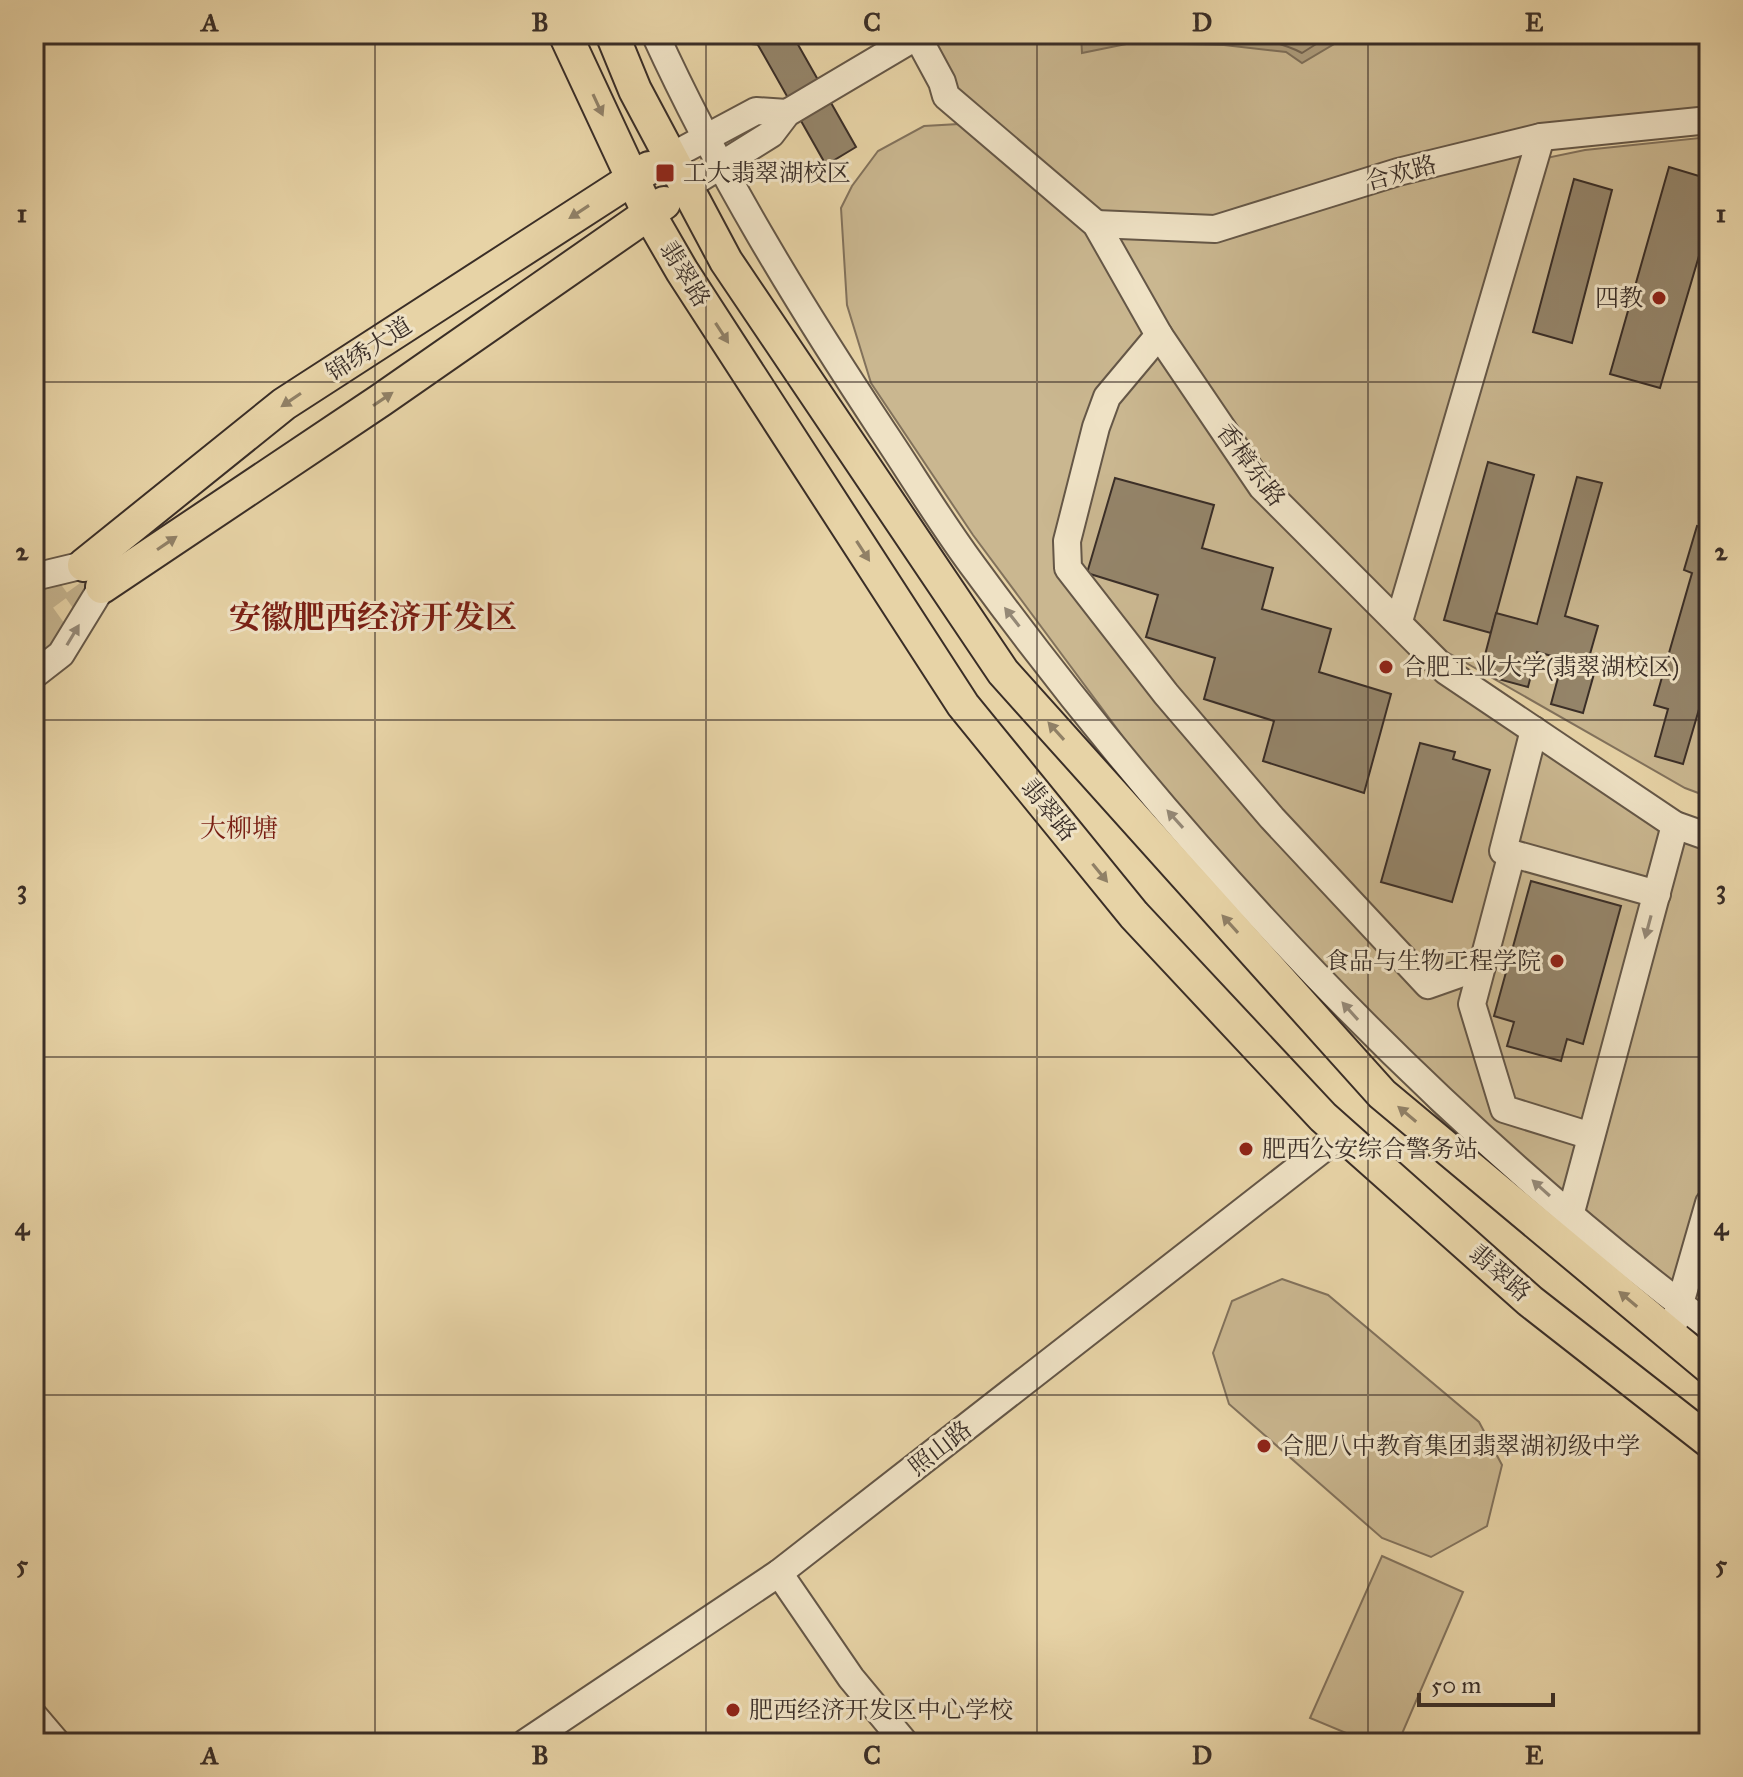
<svg xmlns="http://www.w3.org/2000/svg" width="1743" height="1777" viewBox="0 0 1743 1777" font-family="'IM FELL Great Primer','Noto Serif SC',serif">
	<style>
		.green { fill: #cab790; stroke: #82725c; stroke-width: 2 }
		.water { fill: #ac9b7b; stroke: #7e6f59; stroke-width: 2 }
		.lines { fill: none; stroke-linecap: round; stroke-linejoin: round }
		.shore { stroke: #736451; stroke-width: 2 }
		.building { fill: #948469; stroke: #3a2e27; stroke-width: 2 }
		.major-tunnel { stroke: #c4b28d; stroke-width: 32; stroke-dasharray: 32 16; stroke-linecap: butt }
		.minor-casing { stroke: #655747; stroke-width: 30 }
		.major-casing { stroke: #3a2e27; stroke-width: 36 }
		.minor { stroke: #efe2c5; stroke-width: 26 }
		.major { stroke: #e7d3a6; stroke-width: 32 }
		.oneway { fill: #908066 }
		.oneway2 { fill: #948876 }
		.grid { fill: none; stroke: #3a2e27; stroke-width: 2; stroke-opacity: 0.55 }
		.poi-dot { fill: #8f2418; stroke: #efe2c5; stroke-width: 3 }
		.labels { text-anchor: middle; dominant-baseline: central; stroke-width: 6; stroke-linejoin: round; paint-order: stroke }
		.poi-label { font-size: 24px; fill: #3a2e27; stroke: #efe2c5; text-anchor: start }
		.street-label { font-size: 24px; fill: #3a2e27; stroke: #efe2c5 }
		.neighbourhood-label { font-size: 26px; fill: #7a1f14; stroke: #efe2c5 }
		.district-label { font-size: 32px; font-weight: bold; fill: #7a1f14; stroke: #efe2c5 }
		.neatline { fill: none; stroke: #3a2e27; stroke-width: 3 }
		.grid-label { font-size: 26px; text-anchor: middle; font-weight: bold; fill: #3a2e27 }
	</style>
	<rect width="100%" height="100%" fill="#e7d3a6"/>
	<filter id="stains"><feTurbulence type="fractalNoise" baseFrequency=".0025" numOctaves="4"/><feColorMatrix values="0 0 0 0 .2 0 0 0 0 .09 0 0 0 0 .02 0 0 0 .5 -.17"/></filter>
	<radialGradient id="worn" r=".72"><stop offset=".6" stop-color="#630" stop-opacity="0"/><stop offset="1" stop-color="#630" stop-opacity=".3"/></radialGradient>
	<!-- green -->
	<g class="green">
		<path d="M701,34H777L758,45L703,37Z"/>
		<path d="M916,34H1709V120L1541,138L1400,621L1676,827L1709,838V1203L1671,1336L1562,1244L1375,1051L1202,843L973,535L871,383L847,305L841,208L852,186L878,151L924,126L976,123Z"/>
		<path d="M1709,137V797L1685,788L1447,652L1413,618L1546,158L1585,150Z"/>
		<path d="M1282,1279L1328,1295L1479,1422L1502,1465L1487,1526L1431,1557L1382,1538L1229,1404L1213,1353L1232,1301Z"/>
		<path d="M1382,1556L1463,1592L1398,1743H1370L1310,1718Z"/>
	</g>
	<!-- water -->
	<path class="water" d="M1081,34H1351L1302,63L1286,52L1224,45L1131,43L1082,53Z"/>
	<g class="lines">
		<!-- shore -->
		<path class="shore" d="M1088,34L1092,43C1148,32 1251,26 1302,53L1332,34"/>
	</g>
	<!-- building -->
	<g class="building">
		<path d="M777,34H792L856,147L826,165L758,45Z"/>
		<path d="M1669,167L1709,179V222L1660,388L1610,374Z"/>
		<path d="M1574,179L1612,190L1572,343L1533,332Z"/>
		<path d="M1488,462L1534,475L1491,633L1444,620Z"/>
		<path d="M1577,477L1602,483L1565,616L1598,626L1590,654L1599,656L1583,713L1551,704L1563,659L1537,652L1528,687L1480,674L1496,613L1537,624Z"/>
		<path d="M1115,478L1214,505L1202,548L1273,568L1262,609L1331,629L1319,672L1391,694L1364,793L1263,761L1274,721L1204,699L1215,658L1146,637L1158,595L1087,573Z"/>
		<path d="M1697,526L1709,530V675L1683,764L1655,756L1668,709L1654,705L1692,573L1684,570Z"/>
		<path d="M1420,743L1455,752L1453,759L1490,770L1452,902L1381,882Z"/>
		<path d="M1531,881L1621,906L1583,1044L1567,1039L1561,1061L1507,1046L1514,1022L1494,1016Z"/>
	</g>
	<g class="lines">
		<!-- major-tunnel -->
		<g class="major-tunnel">
			<path d="M34,602L84,565"/>
			<path d="M34,636L102,587"/>
		</g>
		<!-- minor casing -->
		<g class="minor-casing">
			<g id="minor">
				<path d="M655,34C718,172 798,303 882,430C913,476 942,525 976,570C1181,850 1432,1117 1709,1326"/>
				<path d="M916,34L942,82L946,96L1096,224L1159,335L1262,487L1446,671L1675,825L1709,837"/>
				<path d="M670,157L756,111L787,113"/>
				<path d="M686,187L771,134L787,113L917,36"/>
				<path d="M1096,224L1215,229L1398,172L1541,137L1709,120"/>
				<path d="M1159,335L1107,397L1096,427L1067,541L1068,568L1166,694L1272,818L1428,985L1482,966"/>
				<path d="M34,577L84,565"/>
				<path d="M1399,621L1541,137"/>
				<path d="M34,675L61,654L102,587"/>
				<path d="M1534,730L1503,851L1657,894"/>
				<path d="M1512,853L1472,1004L1504,1109L1591,1136"/>
				<path d="M1567,1227L1675,825"/>
				<path d="M1675,1321L1709,1203"/>
				<path d="M779,1573L851,1678L905,1743"/>
				<path d="M34,1716L57,1743"/>
				<path d="M525,1743L779,1573L1342,1134"/>
			</g>
		</g>
		<!-- major casing -->
		<g class="major-casing">
			<g id="major">
				<path d="M565,34L649,214L682,271L963,705L1134,915L1323,1117L1530,1301L1709,1441"/>
				<path d="M612,34L635,90L726,261L1003,672L1382,1094L1709,1367"/>
				<path d="M84,565L284,404L649,168"/>
				<path d="M102,587L381,400L664,203"/>
			</g>
		</g>
		<!-- minor -->
		<use href="#minor" class="minor"/>
		<!-- major -->
		<use href="#major" class="major"/>
	</g>
	<!-- one-way arrows -->
	<defs><path id="oneway-solid" d="M-6-.8H1V-3.2L6.5 0L1 3.2V.8H-6Z" transform="scale(2)"/></defs>
	<g class="oneway">
		<use href="#oneway-solid" transform="translate(598 105) rotate(65)"/>
		<use href="#oneway-solid" transform="translate(579 212) rotate(147)"/>
		<use href="#oneway-solid" transform="translate(722 333) rotate(57)"/>
		<use href="#oneway-solid" transform="translate(383 399) rotate(-34)"/>
		<use href="#oneway-solid" transform="translate(291 400) rotate(146)"/>
		<use href="#oneway-solid" transform="translate(167 543) rotate(-34)"/>
		<use href="#oneway-solid" transform="translate(863 551) rotate(57)"/>
		<use href="#oneway-solid" transform="translate(1056 731) rotate(-132)"/>
		<use href="#oneway-solid" transform="translate(1100 873) rotate(51)"/>
		<use href="#oneway-solid" transform="translate(1230 924) rotate(-132)"/>
		<use href="#oneway-solid" transform="translate(1407 1114) rotate(-140)"/>
		<use href="#oneway-solid" transform="translate(1628 1299) rotate(-140)"/>
	</g>
	<g class="oneway2">
		<use href="#oneway-solid" transform="translate(1012 617) rotate(-128)"/>
		<use href="#oneway-solid" transform="translate(73 635) rotate(-59)"/>
		<use href="#oneway-solid" transform="translate(1175 819) rotate(-132)"/>
		<use href="#oneway-solid" transform="translate(1648 927) rotate(105)"/>
		<use href="#oneway-solid" transform="translate(1350 1011) rotate(-132)"/>
		<use href="#oneway-solid" transform="translate(1541 1188) rotate(-138)"/>
	</g>
	<!-- grid -->
	<path class="grid" d="M375,34V1743M706,34V1743M1037,34V1743M1368,34V1743M34,382H1709M34,720H1709M34,1057H1709M34,1395H1709"/>
	<!-- markers -->
	<g class="poi-dot">
		<rect x="655" y="163" width="20" height="20" rx="4"/>
		<circle cx="1659" cy="298" r="8"/>
		<circle cx="1386" cy="667" r="8"/>
		<circle cx="1557" cy="961" r="8"/>
		<circle cx="1246" cy="1149" r="8"/>
		<circle cx="1264" cy="1446" r="8"/>
		<circle cx="733" cy="1710" r="8"/>
	</g>
	<g class="labels">
		<!-- poi labels -->
		<g class="poi-label">
			<text x="683" y="173">工大翡翠湖校区</text>
			<text x="1643" y="298" text-anchor="end">四教</text>
			<text x="1402" y="667">合肥工业大学(翡翠湖校区)</text>
			<text x="1541" y="961" text-anchor="end">食品与生物工程学院</text>
			<text x="1262" y="1149">肥西公安综合警务站</text>
			<text x="1280" y="1446">合肥八中教育集团翡翠湖初级中学</text>
			<text x="749" y="1710">肥西经济开发区中心学校</text>
		</g>
		<!-- street labels -->
		<g class="street-label">
			<text transform="translate(1401 173) rotate(-15)">合欢路</text>
			<text transform="translate(685 274) rotate(58)">翡翠路</text>
			<text transform="translate(369 349) rotate(-33)">锦绣大道</text>
			<text transform="translate(1251 465) rotate(53)">香樟东路</text>
			<text transform="translate(1049 810) rotate(51)">翡翠路</text>
			<text transform="translate(1500 1273) rotate(41)">翡翠路</text>
			<text transform="translate(940 1448) rotate(-38)">照山路</text>
		</g>
		<!-- neighbourhood labels -->
		<g class="neighbourhood-label">
			<text x="239" y="828">大柳塘</text>
		</g>
		<!-- district labels -->
		<g class="district-label">
			<text x="373" y="617">安徽肥西经济开发区</text>
		</g>
	</g>
	<!-- margin -->
	<rect width="1743" height="1777" fill="none" stroke="#e7d3a6" stroke-width="88"/>
	<!-- scale -->
	<path d="M1419 1693v12h134v-12" fill="none" stroke="#3a2e27" stroke-width="4"/>
	<text x="1431" y="1693" font-size="24" fill="#3a2e27" stroke="#efe2c5" stroke-width="6" paint-order="stroke">50 m</text>
	<rect x="44" y="44" width="1655" height="1689" class="neatline"/>
	<g class="grid-label">
		<text x="210" y="31">A</text>
		<text x="540" y="31">B</text>
		<text x="872" y="31">C</text>
		<text x="1202" y="31">D</text>
		<text x="1534" y="31">E</text>
		<text x="22" y="222">1</text>
		<text x="1721" y="222">1</text>
		<text x="22" y="560">2</text>
		<text x="1721" y="560">2</text>
		<text x="22" y="898">3</text>
		<text x="1721" y="898">3</text>
		<text x="22" y="1235">4</text>
		<text x="1721" y="1235">4</text>
		<text x="22" y="1573">5</text>
		<text x="1721" y="1573">5</text>
		<text x="210" y="1764">A</text>
		<text x="540" y="1764">B</text>
		<text x="872" y="1764">C</text>
		<text x="1202" y="1764">D</text>
		<text x="1534" y="1764">E</text>
	</g>
	<rect width="100%" height="100%" filter="url(#stains)"/>
	<rect width="100%" height="100%" fill="url(#worn)"/>
</svg>
